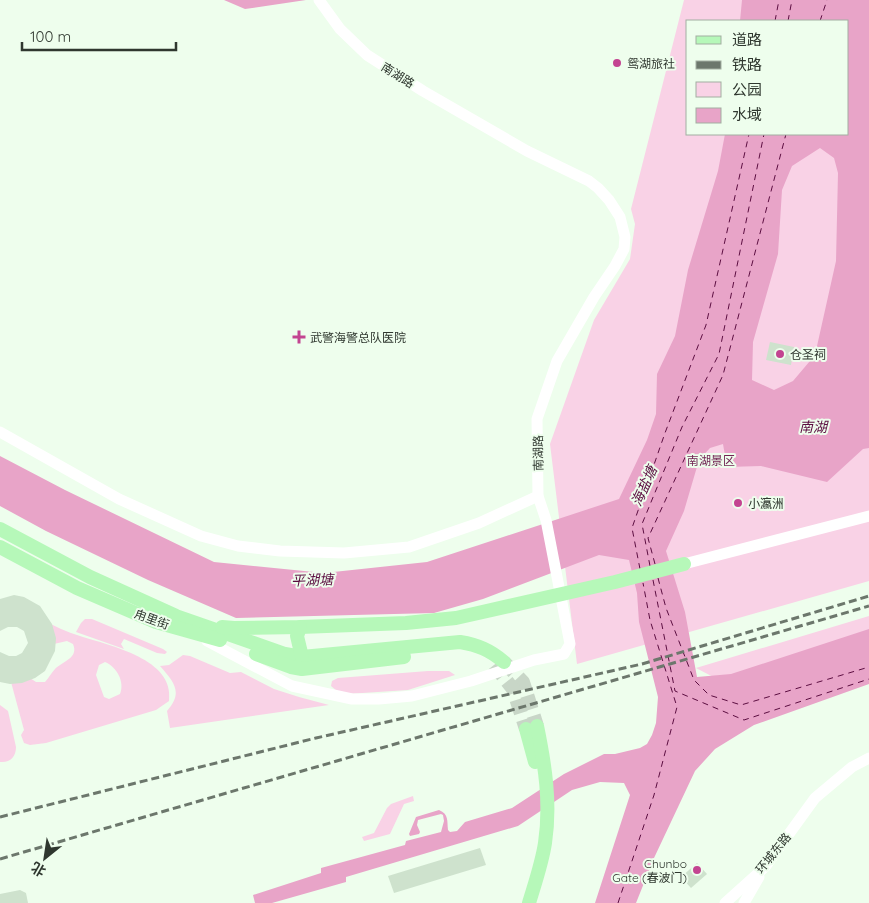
<svg xmlns="http://www.w3.org/2000/svg" width="869" height="903" viewBox="0 0 869 903" font-family="Quicksand,'Noto Sans SC',sans-serif">
	<style>
		.green { fill: #f9d2e6; fill-rule: evenodd }
		.water { fill: #e8a4c8; fill-rule: evenodd }
		.lines { fill: none; stroke-linecap: round; stroke-linejoin: round }
		.ferry { stroke: #5b0d40; stroke-width: 1; stroke-dasharray: 6 5; stroke-linecap: butt }
		.building { fill: #cee2cd }
		.major-tunnel { stroke: #c8d6c7; stroke-width: 14; stroke-dasharray: 14 7; stroke-linecap: butt }
		.minor { stroke: #fff; stroke-width: 11 }
		.major { stroke: #b6f8b9; stroke-width: 14 }
		.rail { stroke: #6c776c; stroke-width: 3; stroke-dasharray: 8 4; stroke-linecap: butt }
		.poi-dot { fill: #c34491; stroke: #eefeed; stroke-width: 2 }
		.labels { text-anchor: middle; dominant-baseline: central; stroke-width: 4; stroke-linejoin: round; paint-order: stroke }
		.poi-label { font-size: 12px; fill: #2f372f; stroke: #eefeed; text-anchor: start }
		.street-label { font-size: 12px; fill: #2f372f; stroke: #eefeed }
		.park-label { font-size: 12px; fill: #722554; stroke: #eefeed }
		.water-label { font-size: 14px; font-style: italic; fill: #5b0d40; stroke: #eefeed }
	</style>
	<rect width="100%" height="100%" fill="#eefeed"/>
	<!-- green -->
	<g class="green">
		<path d="M684,0H869V581L577,664L550,444L594,320L630,259L635,224L631,209ZM688,21H848V134H688Z"/>
		<path d="M869,616V644L723,682L696,668Z"/>
		<path d="M41,619C54,626 67,632 80,636C111,646 175,659 169,701L156,710L46,743L30,745L24,743L21,735L24,730L11,682L27,676L36,682H45C49,678 51,673 55,669C63,661 79,658 73,644L67,641L45,646ZM105,662C117,667 125,682 120,694L109,699L104,697L96,675L99,665Z"/>
		<path d="M85,619H92L163,649L167,652L165,654L157,653L124,639L121,644L124,649L76,632L81,623Z"/>
		<path d="M183,655L190,656L230,673L241,672L274,689L299,697L329,705L170,728L167,711C183,693 175,683 160,666L169,665Z"/>
		<path d="M428,671H449L455,675L408,690L347,694L337,691L331,686L332,681L338,678Z"/>
		<path d="M0,705L8,711L16,747C16,757 10,763 0,762Z"/>
		<path d="M413,796L414,801L404,804L390,834L364,841L362,837L374,833L387,808L391,804Z"/>
	</g>
	<!-- water -->
	<g class="water">
		<path d="M224,0H306L245,9Z"/>
		<path d="M742,0H869V448L863,449L827,482L761,466L727,467L723,444L710,448L699,460L684,511L666,551L685,612L697,677L731,674L869,629V684L754,725L715,749L695,771L654,858L636,903H595L630,795L624,783L600,782L572,790L518,826L346,877V882L272,903H255L253,895L321,873V868L405,845L406,841L441,832L444,821L443,815L441,814L418,820L417,825L420,832L419,834L410,836L409,834L416,817L439,810C449,814 447,821 448,830L450,832L457,831L465,822L512,808L564,774L604,754H615L640,748L647,744L652,735L656,723L658,697L639,622L637,593L629,560L599,555L483,599L434,613L236,618L148,580L46,531L0,506V456L65,490L214,562L324,573L427,562L619,499L647,440L656,414L657,374L675,336L688,270L718,171L725,134H848V21H740ZM820,148L834,158L838,173L836,261L815,355L793,381L774,390L752,380L753,342L778,254L782,190L792,166Z"/>
	</g>
	<g class="lines">
		<!-- ferry -->
		<g class="ferry">
			<path d="M775,21L779,0"/>
			<path d="M788,21L792,0"/>
			<path d="M820,21L827,0"/>
			<path d="M655,564L648,538L723,375L786,134"/>
			<path d="M650,566L642,524L682,427L719,354L764,134"/>
			<path d="M640,569L632,528L665,433L706,325L749,134"/>
			<path d="M658,578L666,608L694,680L709,695L741,705L869,667"/>
			<path d="M653,580L675,691L744,720L869,679"/>
			<path d="M618,903L654,795L677,707L650,620L643,583"/>
		</g>
	</g>
	<!-- building -->
	<g class="building">
		<path d="M770,342L794,347L791,365L766,360Z"/>
		<path d="M14,595L24,597L40,606L52,624L56,638L55,651L45,671L35,678L22,683L10,684L0,682V652L9,656H16L22,653L28,643L24,631L17,627H8L0,631V599Z"/>
		<path d="M480,848L486,865L394,893L388,876Z"/>
		<path d="M697,863L707,874L691,888L681,877Z"/>
		<path d="M20,890L26,893L28,903H0V894Z"/>
	</g>
	<g class="lines">
		<!-- major-tunnel -->
		<g class="major-tunnel">
			<path d="M504,662L523,682L537,726"/>
			<path d="M494,665L513,689L526,729"/>
		</g>
		<!-- minor -->
		<g class="minor">
			<path d="M0,432L119,499L201,536L238,546L280,551L344,553L409,547L479,523L538,496"/>
			<path d="M684,564L869,516"/>
			<path d="M207,641L292,686L352,699H379L412,696L471,681L534,660L564,654L570,644L546,520L538,496L537,419L557,361L594,297L615,266L624,249L625,237L620,217L609,200L598,188L589,181L527,151L423,91L367,55L340,29L319,0"/>
			<path d="M725,903L765,867L815,798L852,767L869,758"/>
			<path d="M744,903L759,877"/>
		</g>
		<!-- major -->
		<g class="major">
			<path d="M0,529L90,577L176,616L285,654L302,657L460,642C478,645 490,650 504,662"/>
			<path d="M0,547L77,588L156,622L220,640"/>
			<path d="M222,627L234,628L300,627L406,623L456,618L615,582L684,564"/>
			<path d="M300,627L297,636L302,657"/>
			<path d="M256,654L291,667L302,669L404,657"/>
			<path d="M526,729L535,762"/>
			<path d="M529,903C535,883 542,863 545,843C551,803 545,765 537,726"/>
		</g>
		<!-- rail -->
		<g class="rail">
			<path d="M0,817L316,738L642,664L869,596"/>
			<path d="M0,859L869,606"/>
		</g>
	</g>
	<!-- markers -->
	<g class="poi-dot">
		<circle cx="617" cy="63" r="5"/>
		<path d="M296.5 329.5h5v5h5v5h-5v5h-5v-5h-5v-5h5z"/>
		<circle cx="780" cy="354" r="5"/>
		<circle cx="738" cy="503" r="5"/>
		<circle cx="697" cy="870" r="5"/>
	</g>
	<g class="labels">
		<!-- poi labels -->
		<g class="poi-label">
			<text x="627" y="63">鸳湖旅社</text>
			<text x="310" y="337">武警海警总队医院</text>
			<text x="790" y="354">仓圣祠</text>
			<text x="748" y="503">小瀛洲</text>
			<text x="687" y="863" text-anchor="end">Chunbo<tspan x="687" dy="14">Gate (春波门)</tspan></text>
		</g>
		<!-- street labels -->
		<g class="street-label">
			<text transform="translate(398 75) rotate(32)">南湖路</text>
			<text transform="translate(538 453) rotate(-91)">南湖路</text>
			<text transform="translate(152 619) rotate(20)">甪里街</text>
			<text transform="translate(773 853) rotate(-51)">环城东路</text>
		</g>
		<!-- park labels -->
		<g class="park-label">
			<text x="711" y="460">南湖景区</text>
		</g>
		<!-- water labels -->
		<g class="water-label">
			<text x="813" y="427">南湖</text>
			<text transform="translate(644 486) rotate(-66)">海盐塘</text>
			<text transform="translate(312 580) rotate(-2)">平湖塘</text>
		</g>
	</g>
	<!-- legend -->
	<rect x="686" y="20" width="162" height="115" fill="#eefeed" stroke="#a2aea1"/>
	<rect x="696" y="36" width="25" height="8" fill="#b6f8b9" stroke="#a2aea1"/>
	<text x="732" y="45" font-size="15" fill="#2f372f">道路</text>
	<rect x="696" y="61" width="25" height="8" fill="#6c776c" stroke="#a2aea1"/>
	<text x="732" y="70" font-size="15" fill="#2f372f">铁路</text>
	<rect x="696" y="82" width="25" height="15" fill="#f9d2e6" stroke="#a2aea1"/>
	<text x="732" y="95" font-size="15" fill="#2f372f">公园</text>
	<rect x="696" y="108" width="25" height="15" fill="#e8a4c8" stroke="#a2aea1"/>
	<text x="732" y="120" font-size="15" fill="#2f372f">水域</text>
	<!-- north arrow -->
	<g transform="translate(45 858) rotate(210)" stroke="#eefeed" stroke-width="4" paint-order="stroke">
	<path d="M0-4L9 19L0 12L-9 19Z" fill="#2f372f"/>
	<text y="-8" font-size="14" font-weight="bold" text-anchor="middle" fill="#2f372f">北</text>
	</g>
	<!-- scale -->
	<path d="M22 42v8h154v-8" fill="none" stroke="#2f372f" stroke-width="2.5"/>
	<text x="30" y="42" font-size="15" fill="#2f372f" stroke="#eefeed" stroke-width="4" paint-order="stroke">100 m</text>
</svg>
